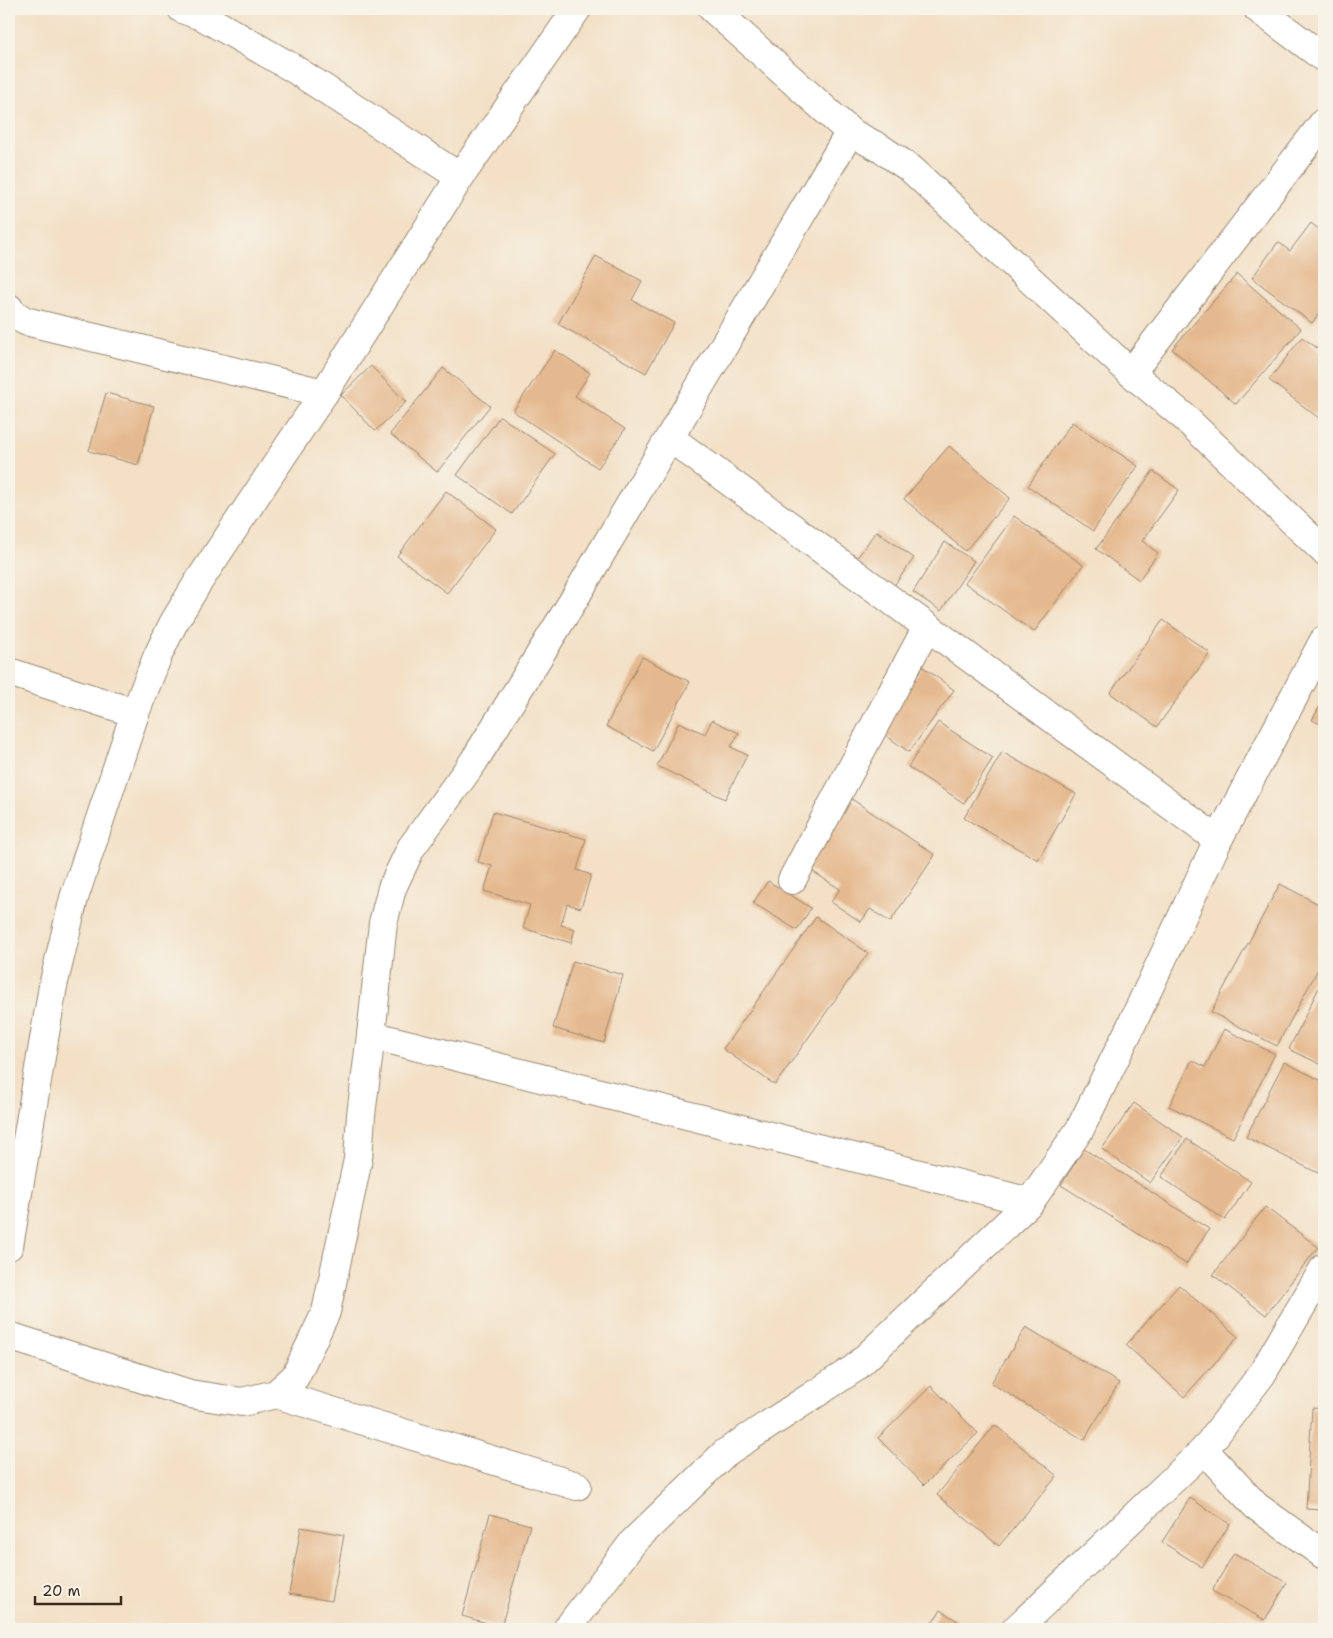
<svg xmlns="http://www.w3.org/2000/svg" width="1333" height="1638" viewBox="0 0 1333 1638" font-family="'Shantell Sans',sans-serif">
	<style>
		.building { fill: #e5b98f }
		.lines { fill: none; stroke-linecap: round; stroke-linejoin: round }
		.minor-casing { stroke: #978572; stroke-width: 30 }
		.minor { stroke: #fff; stroke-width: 28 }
	</style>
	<rect width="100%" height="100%" fill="#f7f3e8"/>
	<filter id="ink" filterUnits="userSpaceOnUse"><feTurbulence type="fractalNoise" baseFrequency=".02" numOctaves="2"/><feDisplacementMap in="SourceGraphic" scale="10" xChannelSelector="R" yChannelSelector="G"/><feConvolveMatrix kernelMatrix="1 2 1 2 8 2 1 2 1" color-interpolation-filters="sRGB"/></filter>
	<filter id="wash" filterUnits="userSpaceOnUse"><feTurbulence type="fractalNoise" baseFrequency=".0096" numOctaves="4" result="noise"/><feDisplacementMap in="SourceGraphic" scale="20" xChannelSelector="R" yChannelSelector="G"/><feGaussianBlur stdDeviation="1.12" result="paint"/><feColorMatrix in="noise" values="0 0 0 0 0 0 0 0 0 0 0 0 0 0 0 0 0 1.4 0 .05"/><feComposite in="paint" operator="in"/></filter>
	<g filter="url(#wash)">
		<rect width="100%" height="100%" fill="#f3e0c6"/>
		<g id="blocks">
			<!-- building -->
			<g class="building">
				<path d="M1311,223L1324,233V306L1312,323L1252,278L1278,242L1290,251Z"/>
				<path d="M596,256L642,281L632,300L674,323L646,373L558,324Z"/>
				<path d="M1237,274L1301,329L1236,404L1172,349Z"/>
				<path d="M1302,337L1324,353V422L1269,380Z"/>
				<path d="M555,350L590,373L575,396L625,429L598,468L513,411Z"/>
				<path d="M371,366L406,402L375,431L341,395Z"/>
				<path d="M443,368L490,406L437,472L390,434Z"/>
				<path d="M106,393L154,406L138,465L89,451Z"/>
				<path d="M500,416L555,454L512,514L457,475Z"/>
				<path d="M1072,422L1138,466L1093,531L1028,486Z"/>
				<path d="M949,446L1010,498L965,551L904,499Z"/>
				<path d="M1153,471L1179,490L1142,541L1158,553L1139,580L1096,549Z"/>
				<path d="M446,491L496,529L447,593L397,556Z"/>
				<path d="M1014,516L1083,565L1034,632L965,583Z"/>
				<path d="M876,531L914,558L893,587L855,561Z"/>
				<path d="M945,542L974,561L941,611L913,592Z"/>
				<path d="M1163,620L1210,653L1157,727L1110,693Z"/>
				<path d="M642,657L690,682L653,751L606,726Z"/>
				<path d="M923,667L954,690L909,752L877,729Z"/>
				<path d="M1324,699V726L1312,720Z"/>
				<path d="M712,720L739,733L731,747L747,755L725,799L657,766L679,722L705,734Z"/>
				<path d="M938,722L993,758L964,803L908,767Z"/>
				<path d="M1002,752L1076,794L1038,860L964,818Z"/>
				<path d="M850,798L935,855L890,922L870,909L861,922L831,902L840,889L804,866Z"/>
				<path d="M493,812L586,839L577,870L591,875L581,908L567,904L561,925L575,929L571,943L523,928L530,905L484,891L492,866L478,862Z"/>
				<path d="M768,881L811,908L797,930L753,903Z"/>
				<path d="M1280,884L1324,907V958L1277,1046L1211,1012Z"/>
				<path d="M816,917L868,953L775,1085L723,1049Z"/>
				<path d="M573,961L623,975L604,1043L553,1028Z"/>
				<path d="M1324,977V1066L1289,1049Z"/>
				<path d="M1224,1029L1275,1054L1233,1138L1169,1106L1192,1060L1205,1067Z"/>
				<path d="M1284,1062L1324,1082V1176L1246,1137Z"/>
				<path d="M1134,1103L1183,1137L1150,1183L1102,1149Z"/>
				<path d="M1187,1139L1251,1182L1225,1220L1161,1177Z"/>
				<path d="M1084,1149L1209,1229L1186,1264L1061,1185Z"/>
				<path d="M1265,1207L1318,1247L1266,1315L1213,1275Z"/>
				<path d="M1179,1285L1238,1337L1184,1397L1126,1345Z"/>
				<path d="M1026,1327L1119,1383L1084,1440L991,1383Z"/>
				<path d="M931,1386L978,1433L924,1485L878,1438Z"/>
				<path d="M1312,1408L1324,1409V1510L1306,1509Z"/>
				<path d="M995,1425L1057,1476L999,1546L937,1495Z"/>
				<path d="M1190,1498L1230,1524L1202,1567L1162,1542Z"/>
				<path d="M490,1514L530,1525L501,1627L462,1616Z"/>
				<path d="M301,1527L344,1535L332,1601L289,1594Z"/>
				<path d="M1234,1553L1287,1583L1265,1620L1212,1591Z"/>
				<path d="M941,1610L969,1629H928Z"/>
			</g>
		</g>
	</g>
	<g filter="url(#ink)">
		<use href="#blocks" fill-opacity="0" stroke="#978572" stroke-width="1"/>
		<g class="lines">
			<!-- minor casing -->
			<g class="minor-casing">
				<g id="minor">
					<path d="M182,9L204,17L291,67L460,177"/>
					<path d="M713,9L850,132L880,148L911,169L1131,373L1183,416L1324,551"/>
					<path d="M1258,9L1324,58"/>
					<path d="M9,308L11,312L25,321L324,393"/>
					<path d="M1131,373L1324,122"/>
					<path d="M670,438L1218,840"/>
					<path d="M9,672L135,713"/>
					<path d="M792,880L927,627"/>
					<path d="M371,1035L1030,1202"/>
					<path d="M9,1246L53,986L74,898L135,713L158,655L173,624L197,584L324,393L460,177L577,9"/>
					<path d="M9,1336L190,1394L242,1402L276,1394L295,1377L326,1312L358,1159L361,1115L371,1035L383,923L392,888L411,848L474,761L573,601L850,132"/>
					<path d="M276,1394L577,1486"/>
					<path d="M1204,1450L1256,1506L1324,1555"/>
					<path d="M567,1629L634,1541L725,1453L855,1368L1030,1202L1080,1129L1130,1028L1218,840L1324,640"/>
					<path d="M1016,1629L1204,1450L1262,1374L1324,1268"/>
				</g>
			</g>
			<!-- minor -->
			<use href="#minor" class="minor"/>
		</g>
	</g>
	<!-- margin -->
	<rect width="1333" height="1638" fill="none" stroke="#f7f3e8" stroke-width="30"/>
	<!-- scale -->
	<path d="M35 1596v8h86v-8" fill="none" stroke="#3b2a1e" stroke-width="2.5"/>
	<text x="42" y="1596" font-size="15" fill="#3b2a1e" stroke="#f7f3e8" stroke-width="4" paint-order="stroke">20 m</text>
</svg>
